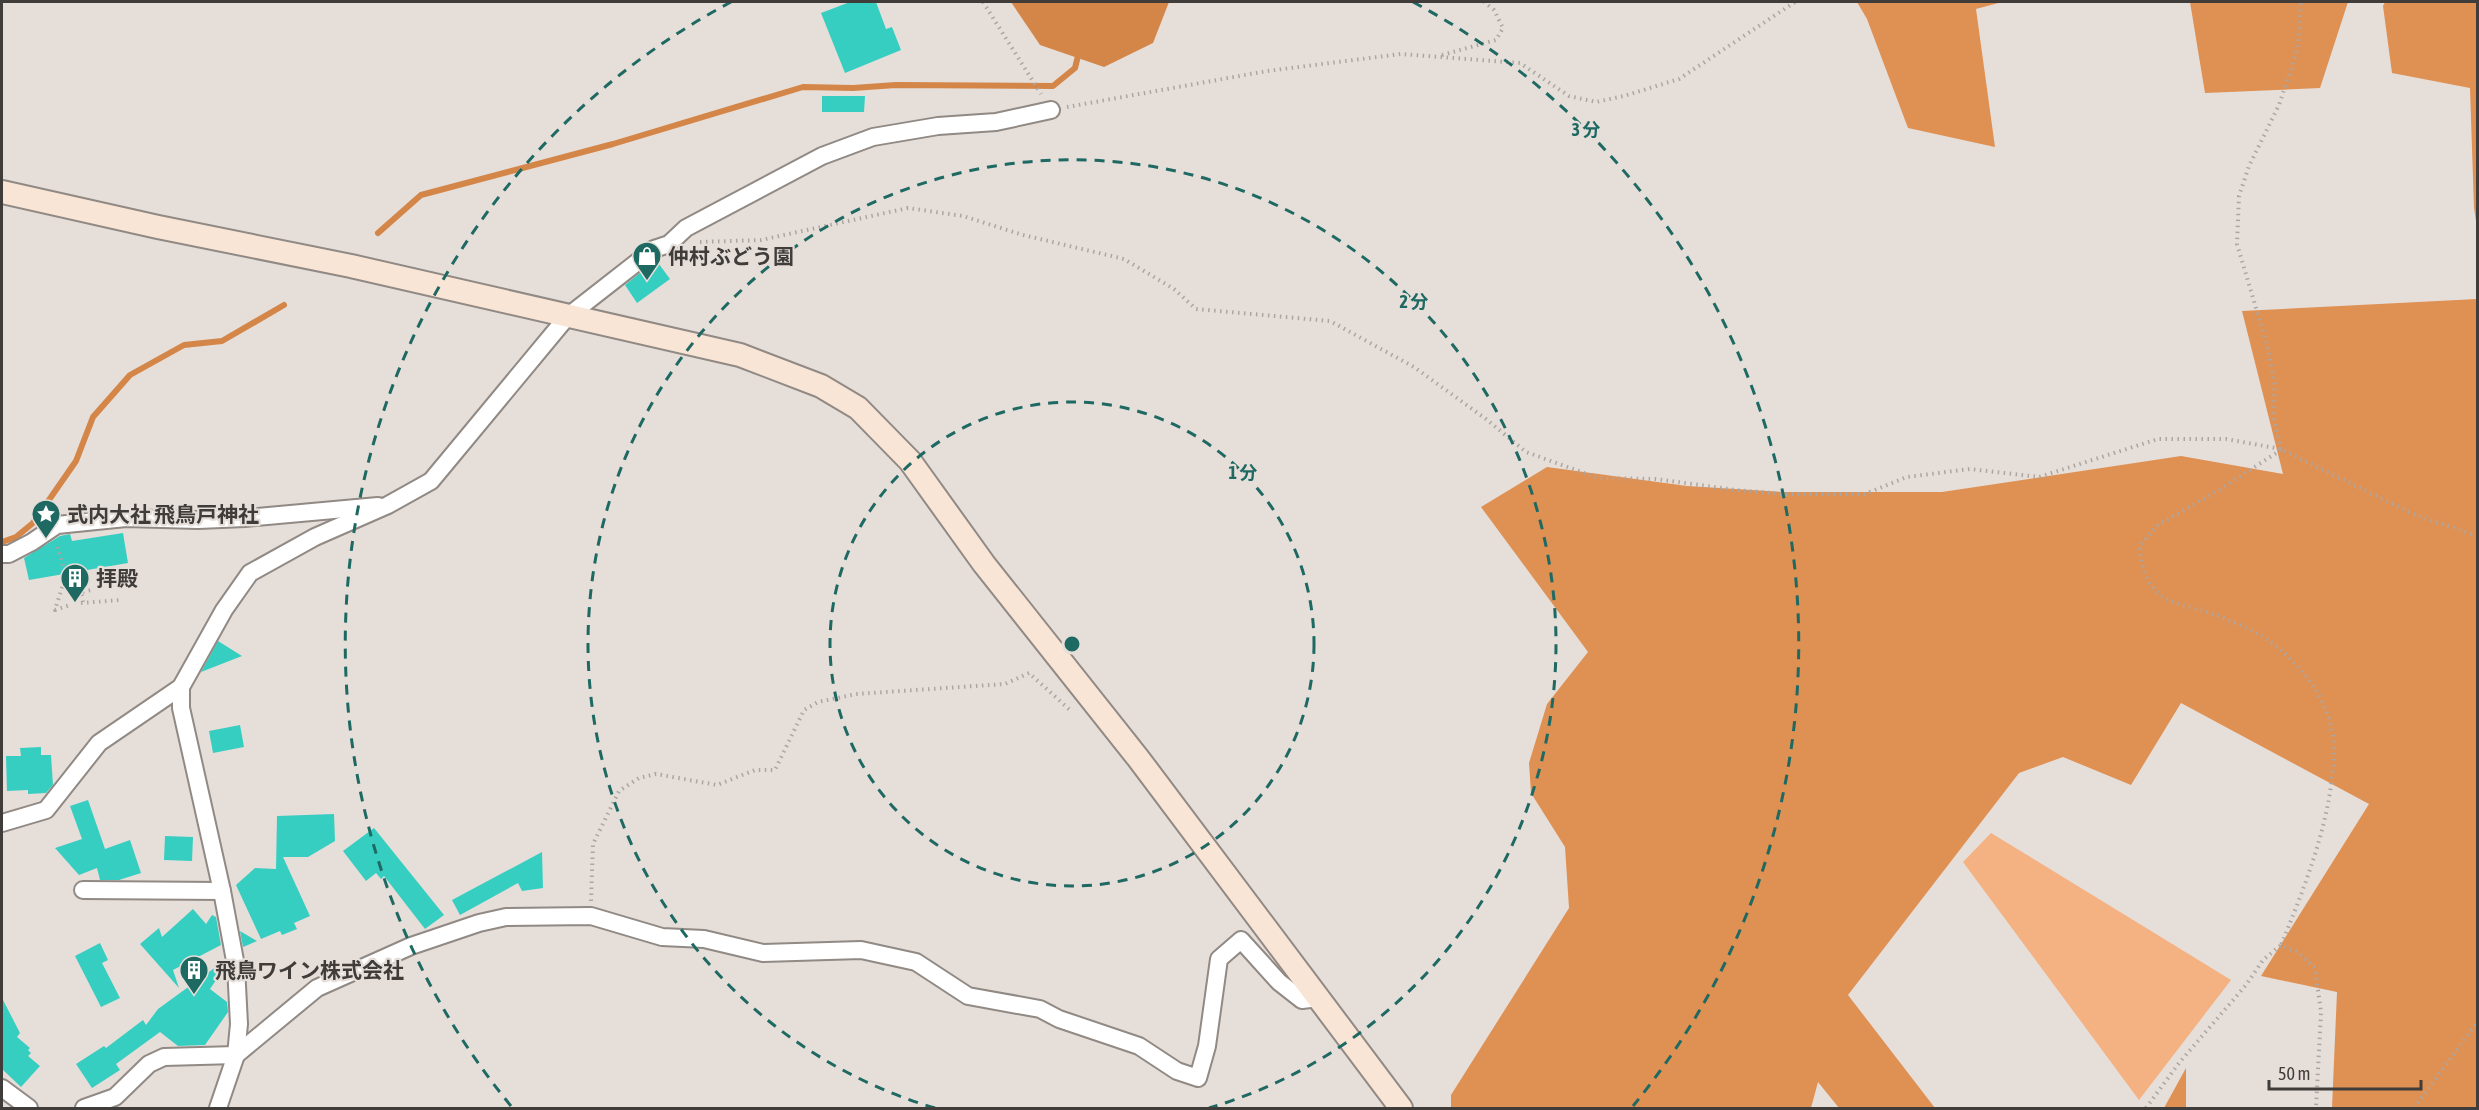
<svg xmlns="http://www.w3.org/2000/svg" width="2479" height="1110" viewBox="0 0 2479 1110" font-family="'Asap Condensed','Noto Sans JP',sans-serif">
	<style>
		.green { fill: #f4b181 }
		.forest { fill: #df9053 }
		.water { fill: #d48649 }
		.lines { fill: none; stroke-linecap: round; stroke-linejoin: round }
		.stream { stroke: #d48649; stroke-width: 6 }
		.building { fill: #37cec2 }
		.street-casing { stroke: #908984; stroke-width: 20 }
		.secondary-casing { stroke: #908984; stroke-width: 26 }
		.path { stroke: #aca6a2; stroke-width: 4; stroke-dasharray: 1.5 4.5; stroke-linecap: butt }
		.street { stroke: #fff; stroke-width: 16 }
		.secondary { stroke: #f9e5d6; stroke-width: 22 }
		.ring { fill: none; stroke: #1f6963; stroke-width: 3; stroke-dasharray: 10 8 }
		.labels { text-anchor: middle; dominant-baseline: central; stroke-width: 4.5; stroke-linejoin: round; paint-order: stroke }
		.poi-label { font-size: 21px; font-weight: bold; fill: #3f3c3a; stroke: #e6ded9; text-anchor: start }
		.centre { fill: #1f6963; stroke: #e6ded9; stroke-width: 3 }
		.ring-label { font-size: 18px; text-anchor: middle; font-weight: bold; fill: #1f6963; stroke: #e6ded9; stroke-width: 4.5; stroke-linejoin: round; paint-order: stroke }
	</style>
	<rect width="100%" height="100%" fill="#e6ded9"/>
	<!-- green -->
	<path class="green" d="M1991,833L2231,980L2139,1100L1963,862Z"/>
	<!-- forest -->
	<g class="forest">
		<path d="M1857,2H2002L1976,9L1995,147L1908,128L1867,19Z"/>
		<path d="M2190,2H2348L2320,88L2205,93Z"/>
		<path d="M2385,2H2477V227L2474,208L2470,88L2392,73L2383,6Z"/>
		<path d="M2477,299V1108H2332L2337,992L2261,976L2369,804L2181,703L2131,785L2063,757L2019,773L1848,995L1935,1108H1839L1818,1082L1811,1108H1451V1095L1569,908L1565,847L1531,793L1529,763L1547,704L1588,652L1481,507L1547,467L1687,486L1784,492H1942L2181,456L2283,474L2242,311Z"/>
		<path d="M2186,1068V1108H2164Z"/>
	</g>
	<!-- water -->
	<path class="water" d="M1011,2H1169L1153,43L1104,67L1040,45Z"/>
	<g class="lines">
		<!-- stream -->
		<g class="stream">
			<path d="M378,233L421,195L613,144L803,87L853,88L896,85L1053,86L1075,68L1079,52"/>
			<path d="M2,542L16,537L33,523L76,461L93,417L130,375L184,345L222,341L284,305"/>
		</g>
	</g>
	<!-- building -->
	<g class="building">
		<path d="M850,2H876L886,29L892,27L901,50L845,73L821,13Z"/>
		<path d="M822,96H865L864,112H822Z"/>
		<path d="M656,260L670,279L637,303L625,285Z"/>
		<path d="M123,533L128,563L29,580L24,558L60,536L70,534L72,541Z"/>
		<path d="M218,641L242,656L201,672Z"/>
		<path d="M240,725L244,747L213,753L209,731Z"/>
		<path d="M41,747V755H51L53,785L46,793L28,794V790L7,791L6,756H21L20,748Z"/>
		<path d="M88,800L105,849L130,840L141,873L119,880H100L97,868L79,875L55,848L82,839L70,806Z"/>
		<path d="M334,814L335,841L308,857H283L310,916L294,923L297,929L282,935L280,931L261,939L236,885L255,868L276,869L277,816Z"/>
		<path d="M374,828L444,915L425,929L384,876L381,879L376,873L366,881L343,851Z"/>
		<path d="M165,836L193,837L192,861L164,860Z"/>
		<path d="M542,852L543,888L522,891L518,883L460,915L452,900Z"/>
		<path d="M193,909L206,924L212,915L216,917L221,945L173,970L179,988L140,944L159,928L162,937Z"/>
		<path d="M240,931L257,941L243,947Z"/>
		<path d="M100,943L108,960L102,963L120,998L101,1007L75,956Z"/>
		<path d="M224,961L225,967L210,989L227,1002L228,1012L205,1045L178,1046L160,1032L116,1064L120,1070L92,1088L76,1064L104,1046L106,1048L143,1020L146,1025L158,1009Z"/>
		<path d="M2,998L20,1033L17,1037L30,1048L28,1050L31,1053L28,1056L40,1066L21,1087L2,1069Z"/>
	</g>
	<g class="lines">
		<!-- street casing -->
		<g class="street-casing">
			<g id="street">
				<path d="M2,554H9L32,542L57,525L126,518L198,520L245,518L378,506"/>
				<path d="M2,823L46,810L99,743L181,687"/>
				<path d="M83,890L222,891"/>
				<path d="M2,1088L29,1108"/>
				<path d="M84,1108L115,1097L149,1064L164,1057L236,1055L317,988L411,946L479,923L506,917L591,916L662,937L704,939L763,953L861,950L916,962L968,996L1040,1009L1059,1019L1139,1046L1177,1071L1198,1078L1207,1046L1219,959L1241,940L1279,982L1302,1000L1318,998"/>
				<path d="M218,1108L236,1055L239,1024L236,966L222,891L181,708V687L224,610L250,573L315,537L388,505L431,481L567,317L654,249L669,244L686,228L822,156L873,137L938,126L996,122L1051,110"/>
			</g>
		</g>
		<!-- secondary casing -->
		<g class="secondary-casing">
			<path id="secondary" d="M2,192L158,227L351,266L740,355L821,386L858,408L910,461L984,564L1138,758L1401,1108"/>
		</g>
		<!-- path -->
		<g class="path">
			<path d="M983,2L1041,94"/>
			<path d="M1442,55L1496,40L1503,28L1494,10L1484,2"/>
			<path d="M1067,107L1267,71L1401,54L1520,63L1569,96L1596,102L1624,96L1679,79L1795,2"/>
			<path d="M700,242L761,240L908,208L963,216L1023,235L1124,259L1174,289L1196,309L1330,321L1414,367L1486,419L1526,452L1598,478L1656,479L1736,490L1785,494H1865L1907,477L1970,469L2039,477L2158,439H2226L2281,449L2415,515L2478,536"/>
			<path d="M2281,449L2273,416L2275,386L2268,348L2237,244L2239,196L2249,166L2279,105L2298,47L2301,2"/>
			<path d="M2281,450L2214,493L2158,525L2140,545C2140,565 2146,585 2163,597C2176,606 2203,609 2219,616C2235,623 2254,630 2268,640C2302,664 2334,705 2334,749C2333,816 2306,884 2281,945"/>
			<path d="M57,547L66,575L55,610L70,605"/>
			<path d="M83,602L81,592L92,590"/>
			<path d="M81,603L120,600"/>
			<path d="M591,901L593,844L619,791L639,778L656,774L717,785L755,770H775L804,710L818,702L856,694L1005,684L1029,673L1071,711"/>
			<path d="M2146,1108L2179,1063L2246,985L2263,960L2281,945L2299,953L2315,968L2321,1012L2316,1108"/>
			<path d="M2414,1108L2478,1021"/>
		</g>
		<!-- street -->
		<use href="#street" class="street"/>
		<!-- secondary -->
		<use href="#secondary" class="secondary"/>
	</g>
	<!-- distance rings -->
	<g class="ring">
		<circle cx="1072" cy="644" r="242"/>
		<path d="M935 1108A484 484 0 1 1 1209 1108"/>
		<path d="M511 1106A727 727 0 0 1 731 2M1413 2A727 727 0 0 1 1633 1106"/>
	</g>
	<!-- icons -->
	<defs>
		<g id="shop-pin" transform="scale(1.5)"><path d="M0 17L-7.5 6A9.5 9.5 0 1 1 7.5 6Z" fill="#1f6963" stroke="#e6ded9"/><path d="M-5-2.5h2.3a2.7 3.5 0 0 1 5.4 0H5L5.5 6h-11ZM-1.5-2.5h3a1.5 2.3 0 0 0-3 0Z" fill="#fff"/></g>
		<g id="sight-pin" transform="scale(1.5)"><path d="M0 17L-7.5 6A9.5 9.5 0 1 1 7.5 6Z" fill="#1f6963" stroke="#e6ded9"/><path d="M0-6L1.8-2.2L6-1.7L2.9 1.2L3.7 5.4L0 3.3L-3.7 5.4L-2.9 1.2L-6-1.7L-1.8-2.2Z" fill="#fff"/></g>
		<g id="building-pin" transform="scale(1.5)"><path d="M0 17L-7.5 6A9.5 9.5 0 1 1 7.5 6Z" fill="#1f6963" stroke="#e6ded9"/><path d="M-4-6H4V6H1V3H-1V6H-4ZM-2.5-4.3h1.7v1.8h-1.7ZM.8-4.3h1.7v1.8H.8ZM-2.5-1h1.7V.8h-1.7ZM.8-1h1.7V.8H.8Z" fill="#fff"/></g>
	</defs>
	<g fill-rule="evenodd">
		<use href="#shop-pin" x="647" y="256"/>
		<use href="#sight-pin" x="46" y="514"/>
		<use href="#building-pin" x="75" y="578"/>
		<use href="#building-pin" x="194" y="970"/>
	</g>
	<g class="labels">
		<!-- poi labels -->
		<g class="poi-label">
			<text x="668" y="256">仲村ぶどう園</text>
			<text x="67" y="514">式内大社 飛鳥戸神社</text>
			<text x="96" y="578">拝殿</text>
			<text x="215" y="970">飛鳥ワイン株式会社</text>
		</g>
	</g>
	<circle cx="1072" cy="644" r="9" class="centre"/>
	<g class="ring-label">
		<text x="1586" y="136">3 分</text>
		<text x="1414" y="308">2 分</text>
		<text x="1243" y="479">1 分</text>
	</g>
	<!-- border -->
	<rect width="2479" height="1110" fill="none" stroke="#3f3c3a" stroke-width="6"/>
	<!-- scale -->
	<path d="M2269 1080v9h152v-9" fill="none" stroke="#3f3c3a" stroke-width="3"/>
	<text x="2278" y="1080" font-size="18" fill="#3f3c3a" stroke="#e6ded9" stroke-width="4.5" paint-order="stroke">50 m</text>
</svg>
